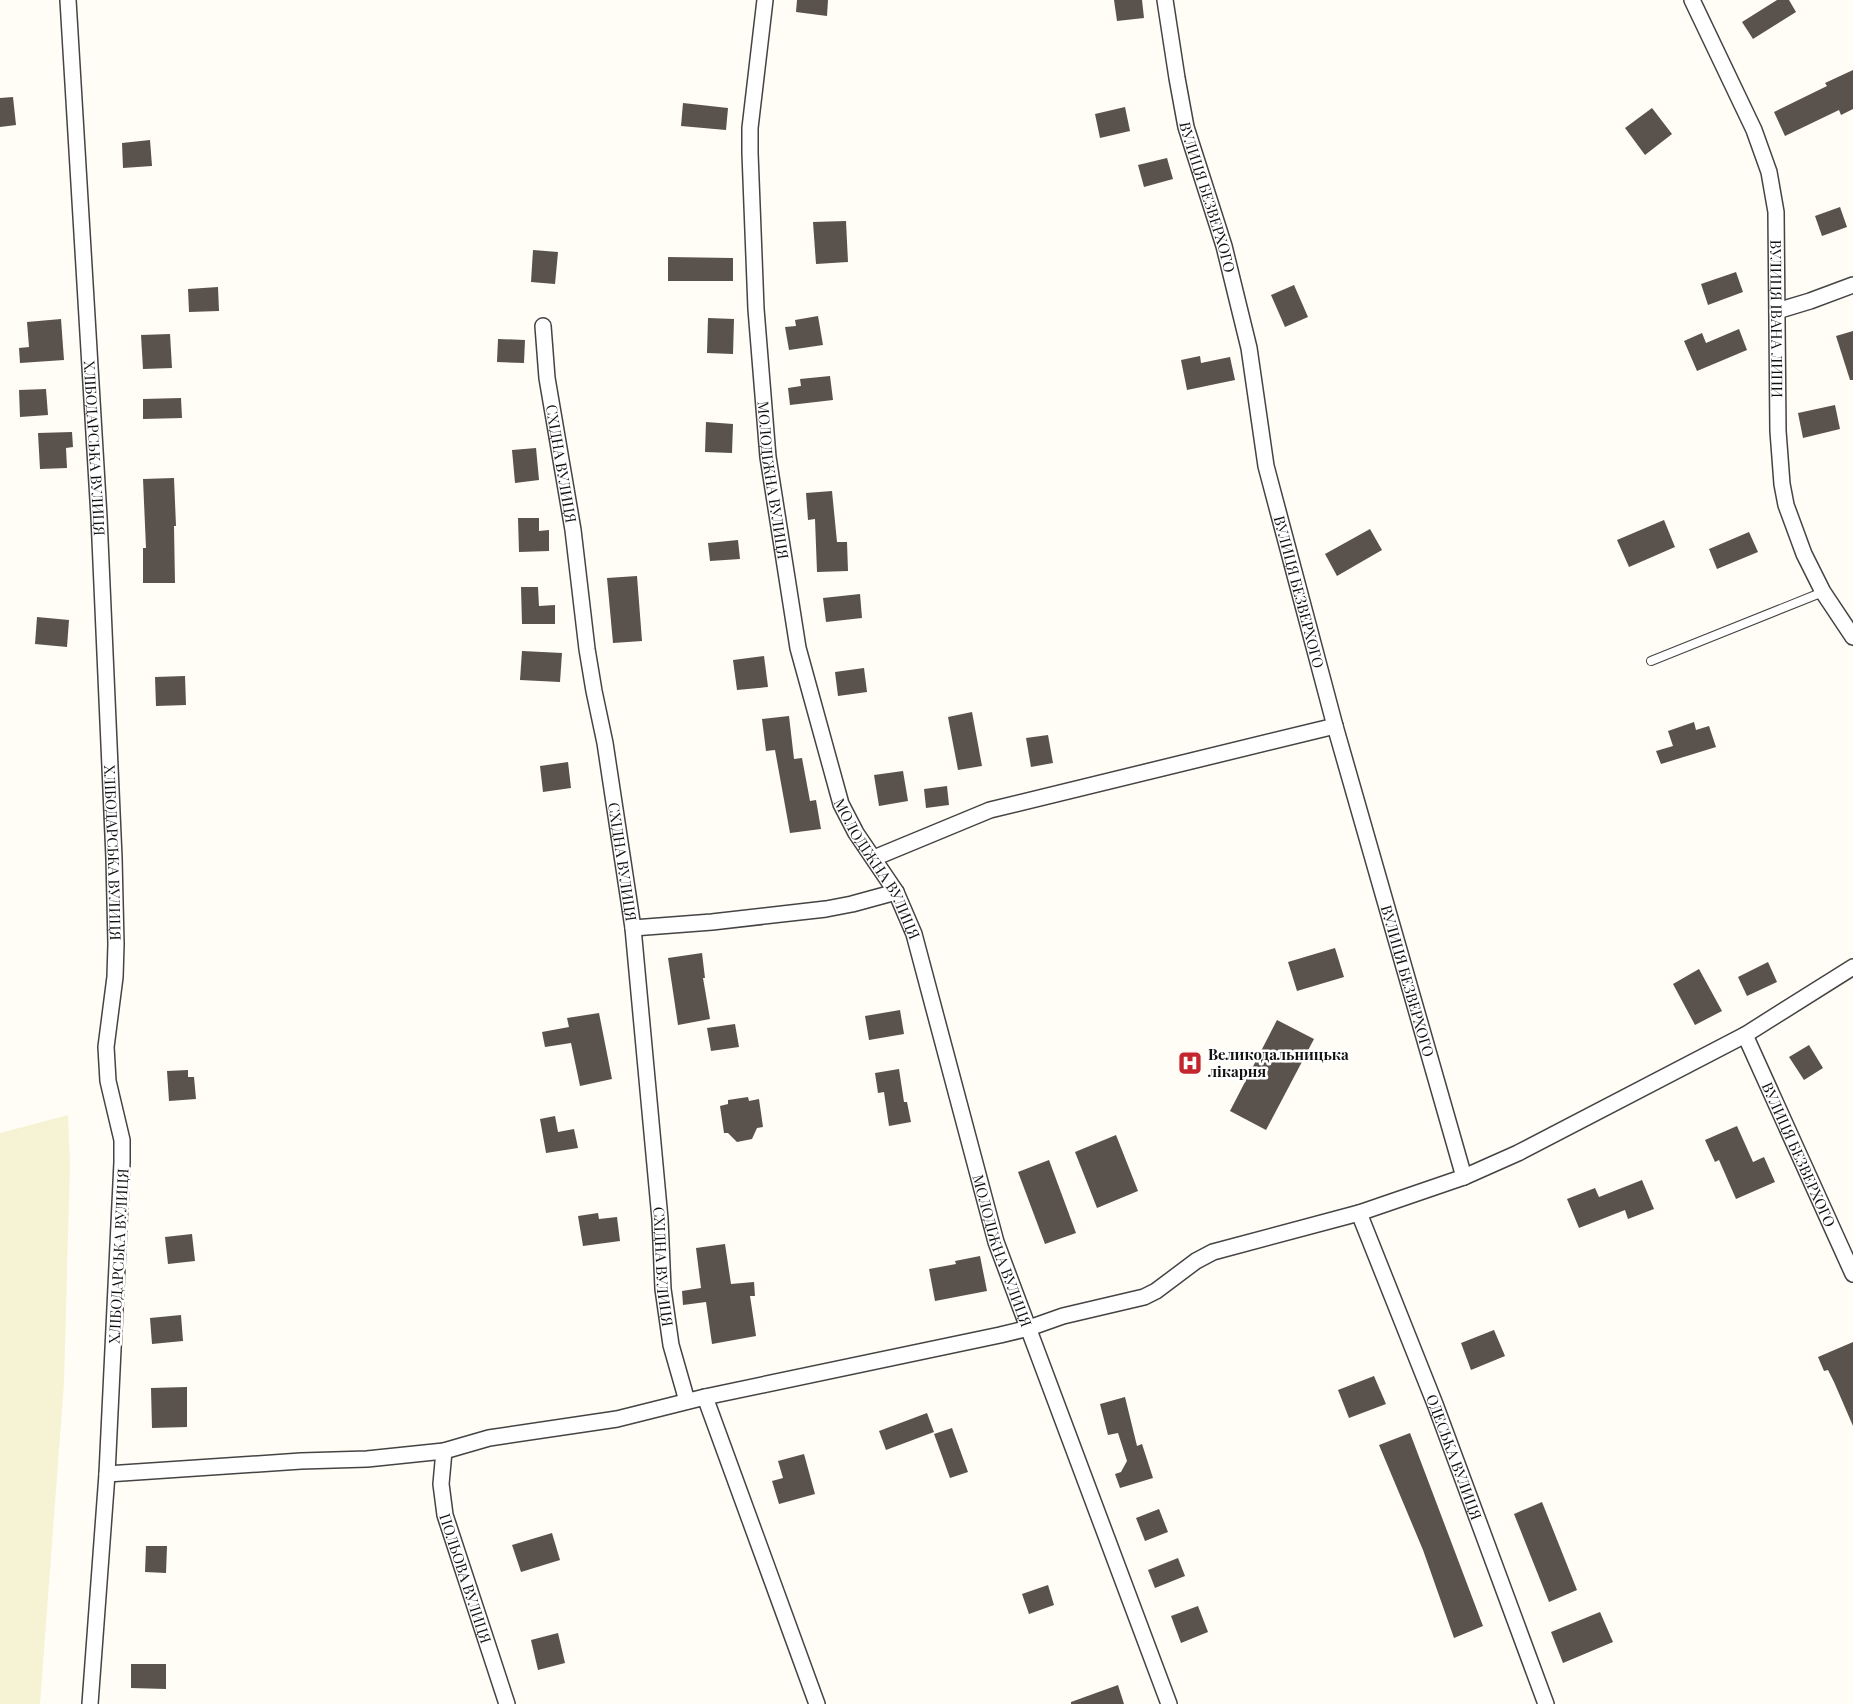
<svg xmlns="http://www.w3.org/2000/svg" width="1853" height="1704" viewBox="0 0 1853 1704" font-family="'Playfair Display',serif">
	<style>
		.farmland { fill: #f6f3d4 }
		.building { fill: #5a524d }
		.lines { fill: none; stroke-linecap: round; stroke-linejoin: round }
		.lane-casing { stroke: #444; stroke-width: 10 }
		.street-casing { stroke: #444; stroke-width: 18 }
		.lane { stroke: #fff; stroke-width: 8 }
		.street { stroke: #fff; stroke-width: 15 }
		.labels { text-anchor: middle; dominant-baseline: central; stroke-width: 5; stroke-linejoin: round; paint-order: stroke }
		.street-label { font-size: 15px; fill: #111; stroke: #fff }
		.poi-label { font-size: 15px; font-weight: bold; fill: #111; stroke: #fff; text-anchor: start }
	</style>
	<rect width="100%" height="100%" fill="#fffdf5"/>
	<!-- farmland -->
	<path class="farmland" d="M68,1115L70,1165L64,1383L40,1704H0V1133Z"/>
	<!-- building -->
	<g class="building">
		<path d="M797,0H828L827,16L796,12Z"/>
		<path d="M1114,0H1142L1144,18L1117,21Z"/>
		<path d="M1777,0H1789L1796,12L1753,39L1742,22Z"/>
		<path d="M1853,70V109L1841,115L1839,110L1785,136L1774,112L1827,86L1825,83Z"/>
		<path d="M13,97L16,125L0,127V98Z"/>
		<path d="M683,103L728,108L726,130L681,126Z"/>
		<path d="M1125,107L1130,131L1100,138L1095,114Z"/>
		<path d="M1652,108L1672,134L1645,155L1625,128Z"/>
		<path d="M150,140L152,166L123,168L122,143Z"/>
		<path d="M1167,158L1173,179L1144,187L1138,165Z"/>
		<path d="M1840,207L1847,227L1822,236L1815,216Z"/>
		<path d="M846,221L848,262L816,264L813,222Z"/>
		<path d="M533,250L558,252L555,284L531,282Z"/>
		<path d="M668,257L733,258V281H668Z"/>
		<path d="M1736,272L1743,292L1708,305L1701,284Z"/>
		<path d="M1294,285L1308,317L1285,327L1271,295Z"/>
		<path d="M218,287L219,311L189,312L188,289Z"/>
		<path d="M818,316L823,345L789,350L785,327L796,326L795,320Z"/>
		<path d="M708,318L734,319L733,354L707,353Z"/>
		<path d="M61,319L64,360L20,363L19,348L29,347L27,322Z"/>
		<path d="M1739,329L1747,350L1697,371L1684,341L1702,333L1706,343Z"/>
		<path d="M1853,331V380H1850L1836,336Z"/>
		<path d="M170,334L172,368L143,369L141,335Z"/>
		<path d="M498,339L525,340L524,363L497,362Z"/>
		<path d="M1200,356L1201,363L1230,357L1235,380L1187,390L1181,360Z"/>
		<path d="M830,376L833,400L790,405L788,388L801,386L800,379Z"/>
		<path d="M46,389L48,415L20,417L19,390Z"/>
		<path d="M181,398L182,418L143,419V399Z"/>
		<path d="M1835,405L1840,429L1803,438L1798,413Z"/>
		<path d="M706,422L733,424L732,453L705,452Z"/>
		<path d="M72,432L73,447L66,448L67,468L40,469L38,433Z"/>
		<path d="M536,448L539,480L515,483L512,450Z"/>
		<path d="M174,478L176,526H174L175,583H143V548H146L143,479Z"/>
		<path d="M832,491L837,542H847L848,571L817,572L815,519L808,520L806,493Z"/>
		<path d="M518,518H539V531L549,530V551L519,552Z"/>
		<path d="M1664,520L1675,547L1629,567L1617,540Z"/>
		<path d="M1370,529L1382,550L1337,576L1325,554Z"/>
		<path d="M1749,532L1758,552L1717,569L1709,549Z"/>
		<path d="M738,540L740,559L710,561L708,543Z"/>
		<path d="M637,576L642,641L613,643L607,578Z"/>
		<path d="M521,587H538L539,606L555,605V624H522Z"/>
		<path d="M860,594L862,618L826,622L823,598Z"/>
		<path d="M37,617L69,620L67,647L35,644Z"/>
		<path d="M522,651L562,653L560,682L520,680Z"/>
		<path d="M764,656L768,687L737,690L733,660Z"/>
		<path d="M864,668L867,692L838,696L835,672Z"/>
		<path d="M185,676L186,705L156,706L155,677Z"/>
		<path d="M972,712L982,766L958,770L948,717Z"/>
		<path d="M789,716L794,759L802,758L810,801L816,800L821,829L790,833L775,750L766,751L762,719Z"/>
		<path d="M1694,722L1696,730L1709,726L1716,747L1661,764L1656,751L1673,746L1668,731Z"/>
		<path d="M1048,735L1053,763L1031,767L1026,738Z"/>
		<path d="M568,762L571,788L543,792L540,766Z"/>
		<path d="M903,771L908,801L879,806L874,775Z"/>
		<path d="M947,786L949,805L926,808L924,789Z"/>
		<path d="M1335,948L1344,977L1297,991L1288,962Z"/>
		<path d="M702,953L705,978H703L710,1019L678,1025L668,958Z"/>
		<path d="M1768,962L1777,982L1747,996L1738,977Z"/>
		<path d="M1699,969L1722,1011L1695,1025L1673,984Z"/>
		<path d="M900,1010L904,1034L869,1040L865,1016Z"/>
		<path d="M599,1013L612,1079L580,1086L571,1043L545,1047L542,1032L569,1027L567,1018Z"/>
		<path d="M1277,1020L1314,1039L1266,1130L1230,1111Z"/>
		<path d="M735,1024L739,1047L711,1051L707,1028Z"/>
		<path d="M1809,1045L1823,1068L1804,1080L1789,1057Z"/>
		<path d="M899,1069L904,1102H907L911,1122L889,1126L884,1092L878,1093L875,1073Z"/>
		<path d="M188,1070V1077H194L196,1099L169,1101L167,1071Z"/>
		<path d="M748,1097L749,1101L759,1099L763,1127L757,1128L752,1139L737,1142L728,1133H724L720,1106L728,1104V1100Z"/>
		<path d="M555,1116L558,1132L574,1129L578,1148L546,1153L540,1119Z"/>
		<path d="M1737,1126L1753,1162L1764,1157L1775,1182L1736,1199L1719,1160L1715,1162L1705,1140Z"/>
		<path d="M1116,1135L1138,1191L1097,1208L1075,1152Z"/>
		<path d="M1049,1160L1076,1233L1045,1244L1018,1172Z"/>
		<path d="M1642,1180L1654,1209L1628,1219L1625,1210L1579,1228L1567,1199L1595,1188L1599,1197Z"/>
		<path d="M598,1213L599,1219L617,1217L620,1241L583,1246L578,1216Z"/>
		<path d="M192,1234L195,1261L168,1264L165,1237Z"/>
		<path d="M725,1244L731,1284L754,1282L755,1296H750L756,1336L712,1344L706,1302L683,1305L682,1291L701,1288L696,1248Z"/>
		<path d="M980,1256L987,1291L935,1301L929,1269L956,1264L955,1261Z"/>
		<path d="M181,1315L183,1341L152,1344L150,1318Z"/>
		<path d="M1494,1330L1505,1356L1471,1370L1461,1343Z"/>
		<path d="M1853,1342V1426L1834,1382L1828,1370L1824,1371L1818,1357Z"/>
		<path d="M1374,1376L1386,1404L1349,1418L1338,1390Z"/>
		<path d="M187,1387V1427L152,1428L151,1388Z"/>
		<path d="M1125,1397L1137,1446L1142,1444L1153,1478L1120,1488L1115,1474L1121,1472L1127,1461L1118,1433L1108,1435L1100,1404Z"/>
		<path d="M927,1413L934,1432L886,1450L879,1431Z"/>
		<path d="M952,1428L968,1472L950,1478L934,1434Z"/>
		<path d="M1410,1433L1483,1626L1454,1638L1423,1550L1379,1445Z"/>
		<path d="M804,1454L815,1494L779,1504L772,1481L783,1478L778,1461Z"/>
		<path d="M1542,1502L1577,1590L1549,1602L1514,1514Z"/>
		<path d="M1159,1509L1168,1532L1145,1541L1136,1518Z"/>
		<path d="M552,1533L560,1560L521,1572L512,1545Z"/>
		<path d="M146,1546H167L166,1573L145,1572Z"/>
		<path d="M1178,1558L1185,1576L1155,1588L1148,1570Z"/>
		<path d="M1048,1585L1054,1605L1029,1614L1022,1594Z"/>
		<path d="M1198,1606L1208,1632L1181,1643L1171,1616Z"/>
		<path d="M1600,1612L1613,1642L1563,1663L1551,1632Z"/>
		<path d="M558,1633L565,1663L538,1670L531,1640Z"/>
		<path d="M131,1664H166V1689L131,1688Z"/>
		<path d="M1118,1685L1124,1704H1071V1702Z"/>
	</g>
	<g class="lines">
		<!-- lane casing -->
		<g class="lane-casing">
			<path id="lane" d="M1651,661L1823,592"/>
		</g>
		<!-- street casing -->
		<g class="street-casing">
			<g id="street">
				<path id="s1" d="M68,0L99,517L114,858L116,944L115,977L106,1047L108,1081L122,1140V1162L107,1474L90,1704"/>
				<path id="s2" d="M765,0L750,128V153L756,309L768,457L798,648L841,804L856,833L896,892L914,934L996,1242L1169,1704"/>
				<path id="s3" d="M1165,0L1177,78L1186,127L1224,246L1249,348L1266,466L1335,726L1464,1177"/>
				<path id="s4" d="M1692,0L1754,130L1769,172L1776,212L1778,431L1782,484L1786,505L1804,554L1823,592L1853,637"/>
				<path d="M1777,311L1810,301L1853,285"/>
				<path id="s5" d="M543,326L547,378L573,530L587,649L594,691L605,743L633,928L660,1219L663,1289L671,1345L687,1401"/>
				<path d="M874,858L990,810L1335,726"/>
				<path d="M633,928L712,922L826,909L852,904L896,892"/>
				<path id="s6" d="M1745,1035L1853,1274"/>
				<path id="s7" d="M1359,1213L1435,1404L1546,1704"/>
				<path d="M705,1397L817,1704"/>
				<path id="s8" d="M444,1451L441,1484L445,1515L507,1704"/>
				<path d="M107,1474L301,1461L367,1459L444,1451L489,1438L617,1419L705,1397L1000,1335L1029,1328L1063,1316L1144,1297L1156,1291L1196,1261L1213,1252L1359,1213L1464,1177L1518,1153L1745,1035L1853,967"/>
			</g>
		</g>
		<!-- lane -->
		<use href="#lane" class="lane"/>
		<!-- street -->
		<use href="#street" class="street"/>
	</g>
	<!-- icons -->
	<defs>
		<g id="hospital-square" transform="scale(1.25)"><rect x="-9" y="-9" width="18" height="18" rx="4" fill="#c4262e" stroke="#fff"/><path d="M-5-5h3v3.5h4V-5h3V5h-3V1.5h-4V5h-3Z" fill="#fff"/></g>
	</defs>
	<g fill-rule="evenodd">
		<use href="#hospital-square" x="1190" y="1063"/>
	</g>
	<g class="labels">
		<!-- street labels -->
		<g class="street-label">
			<text stroke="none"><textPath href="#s3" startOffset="202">ВУЛИЦЯ БЕЗВЕРХОГО</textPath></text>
			<text stroke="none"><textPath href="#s4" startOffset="336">ВУЛИЦЯ ІВАНА ЛИПИ</textPath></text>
			<text stroke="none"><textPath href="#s1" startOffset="449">ХЛІБОДАРСЬКА ВУЛИЦЯ</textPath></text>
			<text stroke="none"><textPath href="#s5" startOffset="139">СХІДНА ВУЛИЦЯ</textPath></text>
			<text stroke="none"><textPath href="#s2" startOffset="482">МОЛОДІЖНА ВУЛИЦЯ</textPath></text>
			<text stroke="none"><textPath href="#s3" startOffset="608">ВУЛИЦЯ БЕЗВЕРХОГО</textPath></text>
			<text stroke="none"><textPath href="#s1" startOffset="854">ХЛІБОДАРСЬКА ВУЛИЦЯ</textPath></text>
			<text stroke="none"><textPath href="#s5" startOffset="542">СХІДНА ВУЛИЦЯ</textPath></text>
			<text stroke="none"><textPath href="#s2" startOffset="888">МОЛОДІЖНА ВУЛИЦЯ</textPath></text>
			<text stroke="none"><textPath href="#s3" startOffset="1012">ВУЛИЦЯ БЕЗВЕРХОГО</textPath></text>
			<text stroke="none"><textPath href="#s6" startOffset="131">ВУЛИЦЯ БЕЗВЕРХОГО</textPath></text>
			<text stroke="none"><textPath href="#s2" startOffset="1292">МОЛОДІЖНА ВУЛИЦЯ</textPath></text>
			<text transform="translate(118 1256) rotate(-87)">ХЛІБОДАРСЬКА ВУЛИЦЯ</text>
			<text stroke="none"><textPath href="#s5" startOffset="949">СХІДНА ВУЛИЦЯ</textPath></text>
			<text stroke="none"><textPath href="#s7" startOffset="262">ОДЕСЬКА ВУЛИЦЯ</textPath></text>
			<text stroke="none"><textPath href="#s8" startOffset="131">ПОЛЬОВА ВУЛИЦЯ</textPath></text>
		</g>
		<!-- poi labels -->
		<g class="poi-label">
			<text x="1208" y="1054">Великодальницька<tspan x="1208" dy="17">лікарня</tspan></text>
		</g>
	</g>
</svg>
